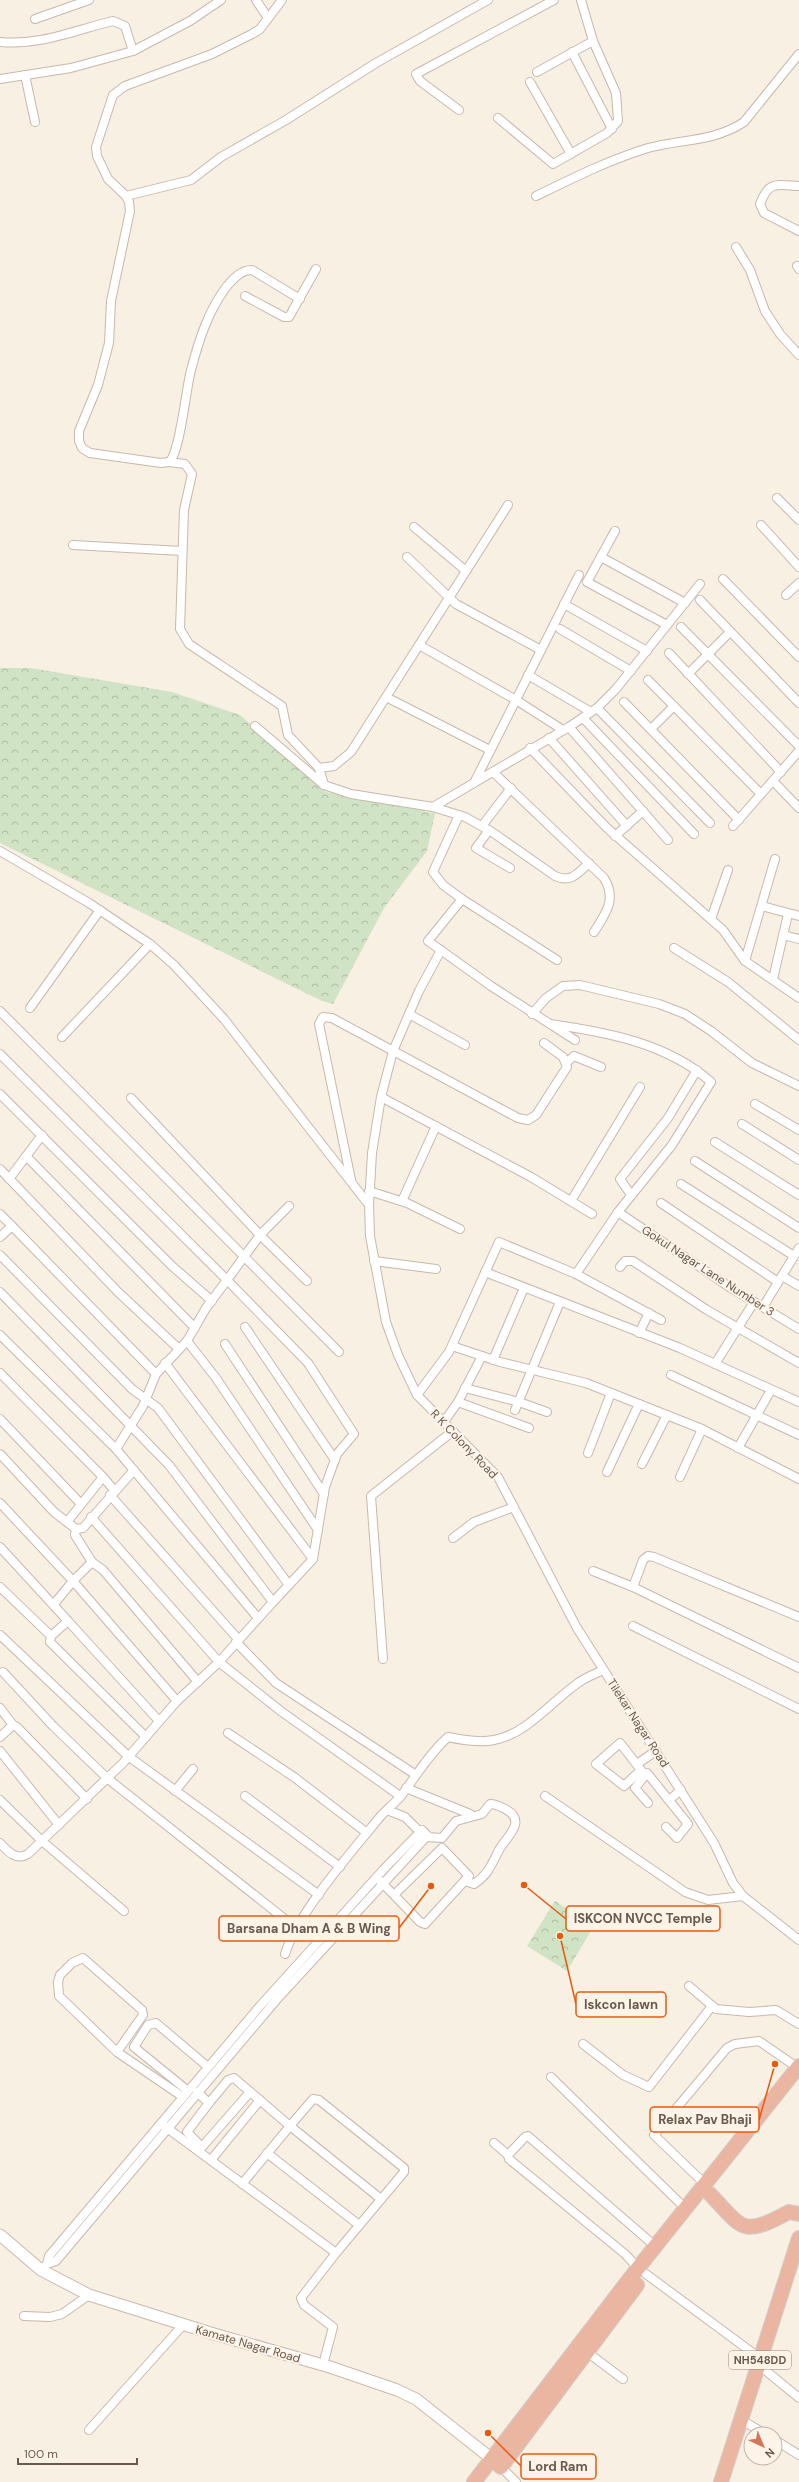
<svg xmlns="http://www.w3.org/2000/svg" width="799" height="2482" viewBox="0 0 799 2482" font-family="'DM Sans',sans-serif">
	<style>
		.park { fill: url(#park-crowns) }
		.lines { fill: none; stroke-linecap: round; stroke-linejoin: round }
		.street-casing { stroke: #c7b8ac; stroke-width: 10 }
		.secondary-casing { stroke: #cab9aa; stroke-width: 13 }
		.highway-casing { stroke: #d3cdca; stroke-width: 16 }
		.street { stroke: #fff; stroke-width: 8 }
		.secondary { stroke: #fff; stroke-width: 11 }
		.highway { stroke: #eab6a2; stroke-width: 14 }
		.labels { text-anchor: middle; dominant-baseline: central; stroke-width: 4; stroke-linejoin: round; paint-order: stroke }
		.shield { fill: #fcf4e8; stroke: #97887c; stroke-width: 1 }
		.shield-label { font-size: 11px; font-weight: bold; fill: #6c594d }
		.street-label { font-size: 12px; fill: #6c594d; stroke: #fcf4e8 }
		.leader { fill: none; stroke: #e8590c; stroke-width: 1.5 }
		.callout-dot { fill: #e8590c; stroke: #fcf4e8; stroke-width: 1.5 }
		.callout { fill: #fcf4e8; stroke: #e8590c; stroke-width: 1.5 }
		.callout-label { font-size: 13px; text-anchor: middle; font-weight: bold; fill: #6c594d }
	</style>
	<defs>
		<pattern id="park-crowns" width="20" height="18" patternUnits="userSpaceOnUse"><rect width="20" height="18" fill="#d0e3c4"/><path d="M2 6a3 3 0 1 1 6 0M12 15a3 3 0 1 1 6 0" fill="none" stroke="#adbba1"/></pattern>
	</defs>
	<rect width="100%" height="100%" fill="#f8f0e3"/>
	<!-- park -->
	<g class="park">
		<path d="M0,668H31L172,692L240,715L326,792L425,809V812L435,813L427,851L384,908L333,1004L322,1001L0,843Z"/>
		<path d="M555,1901L594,1926L567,1971L527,1946Z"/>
	</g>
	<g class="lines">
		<!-- street casing -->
		<g class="street-casing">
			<g id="street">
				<path d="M256,0L268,18"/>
				<path d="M282,0L260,29L252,34L212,54L125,86L113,95L96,147L97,156L108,179L126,196L129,202L130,211L111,301L109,343L98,385L79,431V441L82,448L90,453L161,463L169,462C180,454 186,388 191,370C199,340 208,311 227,286C234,278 241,270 252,270L300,299"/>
				<path d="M35,19L89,0"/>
				<path d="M0,42C40,46 75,30 113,21L125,26L133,51"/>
				<path d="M572,52L612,129"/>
				<path d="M537,72L593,41L581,0"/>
				<path d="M25,75L35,122"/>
				<path d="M0,79L71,68L133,51L190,21L221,0"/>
				<path d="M530,82L571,154"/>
				<path d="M459,110L420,81L416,74L554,0"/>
				<path d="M498,118L553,164L607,133L618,121L616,93L593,41"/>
				<path d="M799,186C777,185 769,180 760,204L764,213L799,231"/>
				<path d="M126,196L191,180L221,157L286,120L376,63L488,0"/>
				<path d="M536,196C573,178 609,160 648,148C681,139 714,142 744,122L799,54"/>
				<path d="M736,247L750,270L765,311L780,334L799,355"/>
				<path d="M797,266L799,269"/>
				<path d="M245,296L284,317H289L316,269"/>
				<path d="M169,462L185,464L192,474L184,510L180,629L189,644L282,706L288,735L319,768L324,785"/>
				<path d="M777,498L799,520"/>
				<path d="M761,525L799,567"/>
				<path d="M414,527L466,571"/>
				<path d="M615,531L587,582L667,625"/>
				<path d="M73,545L182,551"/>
				<path d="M407,557L456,604L541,650"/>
				<path d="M601,557L685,603"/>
				<path d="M723,579L799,657"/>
				<path d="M786,595L799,583"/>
				<path d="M700,600L799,703"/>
				<path d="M564,604L647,651"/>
				<path d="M681,627L799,746"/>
				<path d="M560,629L631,671"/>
				<path d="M419,645L516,700L563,730"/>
				<path d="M669,653L781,772"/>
				<path d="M688,674L730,632"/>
				<path d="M528,675L591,712"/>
				<path d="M648,680L761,794"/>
				<path d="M386,697L490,750"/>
				<path d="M624,702L739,820"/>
				<path d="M597,708L710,823"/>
				<path d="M583,718L694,834"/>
				<path d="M255,726L324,785L351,794L433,807L465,817L492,832L555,876C571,883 577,874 589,863"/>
				<path d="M569,727L668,840"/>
				<path d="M651,729L674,706"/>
				<path d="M549,738L627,826"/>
				<path d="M530,748L606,827L723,930L745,961L799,998"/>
				<path d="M319,768L334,766L351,752L508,505"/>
				<path d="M493,772L604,878C617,899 606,913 594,932"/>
				<path d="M773,781L799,808"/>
				<path d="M474,783L579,575"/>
				<path d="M433,807L569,727L597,708L616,689L700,584"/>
				<path d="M459,815L433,872L443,885L462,899L428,941L491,986L575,1040"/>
				<path d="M482,826L511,788"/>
				<path d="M733,826L799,751"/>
				<path d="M489,830L476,848L510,868"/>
				<path d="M615,836L643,811"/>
				<path d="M0,851L89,903L150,944L174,965L224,1019L369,1205"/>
				<path d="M462,899L557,960"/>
				<path d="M762,906L799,916"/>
				<path d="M711,919L728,870"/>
				<path d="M783,935L799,939"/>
				<path d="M674,948L728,982L799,1040"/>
				<path d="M441,950L419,991L393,1051L381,1097L372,1153L369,1205L370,1236L386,1322L398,1355L417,1395L498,1477L577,1628L714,1843L733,1883L743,1896L799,1940"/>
				<path d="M745,961L775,859"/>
				<path d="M773,979L788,914"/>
				<path d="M30,1008L100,910"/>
				<path d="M0,1011L339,1352"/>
				<path d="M409,1014L465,1045"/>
				<path d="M532,1014L546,998L563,986L580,985L659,1004L685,1014L711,1031L752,1063L799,1086"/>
				<path d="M62,1037L150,944"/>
				<path d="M0,1054L227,1280L206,1308L187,1341L156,1374L143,1406L116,1449L258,1618"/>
				<path d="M567,1062L574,1056L601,1067"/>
				<path d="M0,1094L172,1266L212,1301"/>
				<path d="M381,1097L531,1177L592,1214"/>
				<path d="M131,1098L260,1235L227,1280L308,1363L354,1434L337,1454L325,1487L313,1559L273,1602"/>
				<path d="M755,1104L799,1130"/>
				<path d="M742,1124L799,1160"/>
				<path d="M715,1142L799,1195"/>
				<path d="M26,1156L195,1328"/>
				<path d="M695,1161L799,1228"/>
				<path d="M0,1169L118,1292L179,1349"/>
				<path d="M9,1179L42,1135"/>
				<path d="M351,1180L319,1024L323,1017L332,1018L518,1118L528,1120L536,1115L567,1067L563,1057L544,1043"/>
				<path d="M681,1184L794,1256"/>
				<path d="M369,1191L407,1203L460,1229"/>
				<path d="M631,1195L620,1179L668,1118L697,1070"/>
				<path d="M402,1201L436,1126"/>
				<path d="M571,1201L640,1087"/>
				<path d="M661,1203L778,1282"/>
				<path d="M289,1206L260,1235L307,1281"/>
				<path d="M618,1212L731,1288L799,1329"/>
				<path d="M0,1214L12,1226"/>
				<path d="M0,1237L12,1226L156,1374"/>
				<path d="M0,1255L132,1389L158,1408L289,1585"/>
				<path d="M374,1261L436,1269"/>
				<path d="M620,1267L625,1261H633L707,1310L799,1363"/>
				<path d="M485,1272L680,1348L799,1402"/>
				<path d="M576,1274L661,1320"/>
				<path d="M782,1276L799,1286"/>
				<path d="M0,1292L169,1465L273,1602L219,1662L177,1701L123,1763L28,1854C17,1861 8,1852 0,1843"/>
				<path d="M763,1307L799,1248"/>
				<path d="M245,1327L335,1460"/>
				<path d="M639,1333L649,1313"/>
				<path d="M0,1335L116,1449"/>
				<path d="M187,1341L216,1378L318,1530"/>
				<path d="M225,1344L324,1494"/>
				<path d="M452,1346L500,1362L586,1383L702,1429L799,1479"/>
				<path d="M493,1360L524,1288"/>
				<path d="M165,1363L313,1559"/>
				<path d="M715,1364L754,1302"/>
				<path d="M0,1373L103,1477"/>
				<path d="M671,1375L799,1435"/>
				<path d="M465,1388L519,1402L547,1412"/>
				<path d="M417,1395L449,1352L499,1242L576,1274L618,1212L672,1145L711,1082C667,1043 606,1032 550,1024"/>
				<path d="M458,1402L482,1356"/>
				<path d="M515,1410L560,1302"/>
				<path d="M0,1419L81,1504"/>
				<path d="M443,1423L458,1402L529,1428"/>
				<path d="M738,1448L771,1390"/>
				<path d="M588,1453L611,1393"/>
				<path d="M0,1454L54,1512L76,1529L83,1528L134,1470"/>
				<path d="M642,1464L667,1415"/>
				<path d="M607,1472L639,1404"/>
				<path d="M680,1477L702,1429"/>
				<path d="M110,1495L238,1639"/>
				<path d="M0,1503L73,1581L54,1604"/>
				<path d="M91,1517L219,1662L282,1712L400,1796"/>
				<path d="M67,1522L103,1477L114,1490"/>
				<path d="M76,1529L75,1535L92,1562"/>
				<path d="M453,1538L474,1522L514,1507"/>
				<path d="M0,1547L68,1621"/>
				<path d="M593,1571L633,1587L799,1668"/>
				<path d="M0,1587L51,1636L68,1621L159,1721"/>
				<path d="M633,1587L643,1560L648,1556L654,1557L799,1617"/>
				<path d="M633,1626L799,1709"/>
				<path d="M0,1635L128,1756L319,1895"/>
				<path d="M51,1636L50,1642L146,1737"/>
				<path d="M236,1642L276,1683L416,1775"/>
				<path d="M383,1659L371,1496L453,1431"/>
				<path d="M3,1672L53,1726L107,1778L296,1928"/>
				<path d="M177,1701L73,1581L92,1562L103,1570L198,1682"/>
				<path d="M0,1708L13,1725"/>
				<path d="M228,1733L294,1777L367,1833"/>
				<path d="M0,1737L13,1725L17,1727L87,1799"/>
				<path d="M620,1743L641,1770L624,1786L596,1764Z"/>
				<path d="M0,1751L59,1825"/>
				<path d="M637,1764L656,1751"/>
				<path d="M406,1788L470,1814"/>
				<path d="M175,1791L193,1769"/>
				<path d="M245,1796L340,1867"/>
				<path d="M545,1796L685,1892L708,1900L743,1896"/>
				<path d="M0,1800L42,1841L124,1911"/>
				<path d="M669,1800L681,1790"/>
				<path d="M648,1803L635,1788L647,1773L688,1824L677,1838L666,1827"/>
				<path d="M387,1810L405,1817L420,1832"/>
				<path d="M426,1837L442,1838L456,1821L482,1814L490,1804C497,1804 501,1807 507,1810C527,1822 506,1837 499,1850C491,1865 489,1874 474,1884L465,1881"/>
				<path d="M379,1880L394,1895L442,1848L469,1876L425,1924L420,1922L394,1895"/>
				<path d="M285,1954C297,1914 352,1851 380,1817C386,1810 394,1804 401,1796C416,1776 429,1754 448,1737C462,1740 480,1743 494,1740C527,1734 552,1701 578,1683C586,1677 595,1674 603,1670"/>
				<path d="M689,1986L716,2009L749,2012L776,2010L799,2024"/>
				<path d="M583,2044L623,2075L649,2087L712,2006"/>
				<path d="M117,2052L143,2015L142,2010L83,1958L72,1963L60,1975L58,1982L59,1996L117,2052L183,2097"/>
				<path d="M551,2077L686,2209"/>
				<path d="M188,2091L134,2047L148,2025L156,2023L208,2067"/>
				<path d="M197,2092L209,2103L228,2080L234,2078L290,2126L242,2184"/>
				<path d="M209,2103L187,2132L202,2147L250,2092"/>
				<path d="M163,2125L336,2253L301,2298L304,2305L333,2327L323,2365"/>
				<path d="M494,2143L508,2155"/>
				<path d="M267,2153L359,2225"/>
				<path d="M211,2160L260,2100"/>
				<path d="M706,2185L654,2135L727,2048L735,2044L759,2041L798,2068"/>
				<path d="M336,2253L404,2172V2168L319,2100L313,2099L290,2126L381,2199"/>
				<path d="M638,2268L625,2254L509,2159L508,2155L525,2137L528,2136L655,2246"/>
				<path d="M41,2270L47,2264L56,2261L278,1998L426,1837L427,1835L422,1830L384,1869L260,2006L49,2256L47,2264"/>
				<path d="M646,2274L761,2359"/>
				<path d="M24,2316L50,2317L62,2314L89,2295"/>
				<path d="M587,2352L623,2379"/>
				<path d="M759,2365L799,2398"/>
				<path d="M740,2419L765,2434"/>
				<path d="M89,2430L183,2325"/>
				<path d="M775,2440L799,2455"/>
				<path d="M501,2467L516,2482"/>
			</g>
		</g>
		<!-- secondary casing -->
		<g class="secondary-casing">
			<path id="secondary" d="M0,2235L41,2270L89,2295L214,2334L330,2367L397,2390L416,2399L492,2459"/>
		</g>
		<!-- highway casing -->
		<g class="highway-casing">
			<g id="highway">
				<path d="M710,2194C744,2230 742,2237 789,2212L799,2214"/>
				<path d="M492,2459L501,2467L637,2285"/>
				<path d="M474,2482L638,2268L799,2066"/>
				<path d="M721,2482L799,2238"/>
			</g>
		</g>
		<!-- street -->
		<use href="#street" class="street"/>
		<!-- secondary -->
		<use href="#secondary" class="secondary"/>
		<!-- highway -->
		<use href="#highway" class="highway"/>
	</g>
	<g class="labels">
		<!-- shield labels -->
		<rect class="shield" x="729" y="2351" width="62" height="18" rx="3"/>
		<g class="shield-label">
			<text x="760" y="2360">NH548DD</text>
		</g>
		<!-- street labels -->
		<g class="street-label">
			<text transform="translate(708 1271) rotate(33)">Gokul Nagar Lane Number 3</text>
			<text transform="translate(464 1444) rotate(46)">R K Colony Road</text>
			<text transform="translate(638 1723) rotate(57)">Tilekar Nagar Road</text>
			<text transform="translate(248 2344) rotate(16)">Kamate Nagar Road</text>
		</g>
	</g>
	<!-- callouts -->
	<path class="leader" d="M524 1885L566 1919M431 1886L399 1928M560 1936L576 2004M775 2064L759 2120M488 2433L521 2466"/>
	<g class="callout-dot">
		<circle cx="524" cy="1885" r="4"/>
		<circle cx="431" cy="1886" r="4"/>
		<circle cx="560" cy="1936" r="4"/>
		<circle cx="775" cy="2064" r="4"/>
		<circle cx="488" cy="2433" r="4"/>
	</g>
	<g class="callout">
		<rect x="566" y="1906" width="154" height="25" rx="4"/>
		<rect x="219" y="1916" width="180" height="25" rx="4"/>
		<rect x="576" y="1992" width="90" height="25" rx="4"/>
		<rect x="650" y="2107" width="109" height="25" rx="4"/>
		<rect x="521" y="2454" width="75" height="25" rx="4"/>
	</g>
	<g class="callout-label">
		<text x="643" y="1923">ISKCON NVCC Temple</text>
		<text x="309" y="1933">Barsana Dham A &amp; B Wing</text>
		<text x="621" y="2009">Iskcon lawn</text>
		<text x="705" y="2124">Relax Pav Bhaji</text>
		<text x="558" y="2471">Lord Ram</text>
	</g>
	<!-- north arrow -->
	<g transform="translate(763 2446) rotate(136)"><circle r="19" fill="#fcf4e8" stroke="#c2b6aa"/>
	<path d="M0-3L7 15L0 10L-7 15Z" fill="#d27658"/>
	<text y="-6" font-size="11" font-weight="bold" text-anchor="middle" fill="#6c594d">N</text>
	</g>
	<!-- scale -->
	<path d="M18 2458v6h119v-6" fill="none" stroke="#6c594d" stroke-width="2"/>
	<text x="24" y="2458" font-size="12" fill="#6c594d" stroke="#fcf4e8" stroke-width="3" paint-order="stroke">100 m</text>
</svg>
